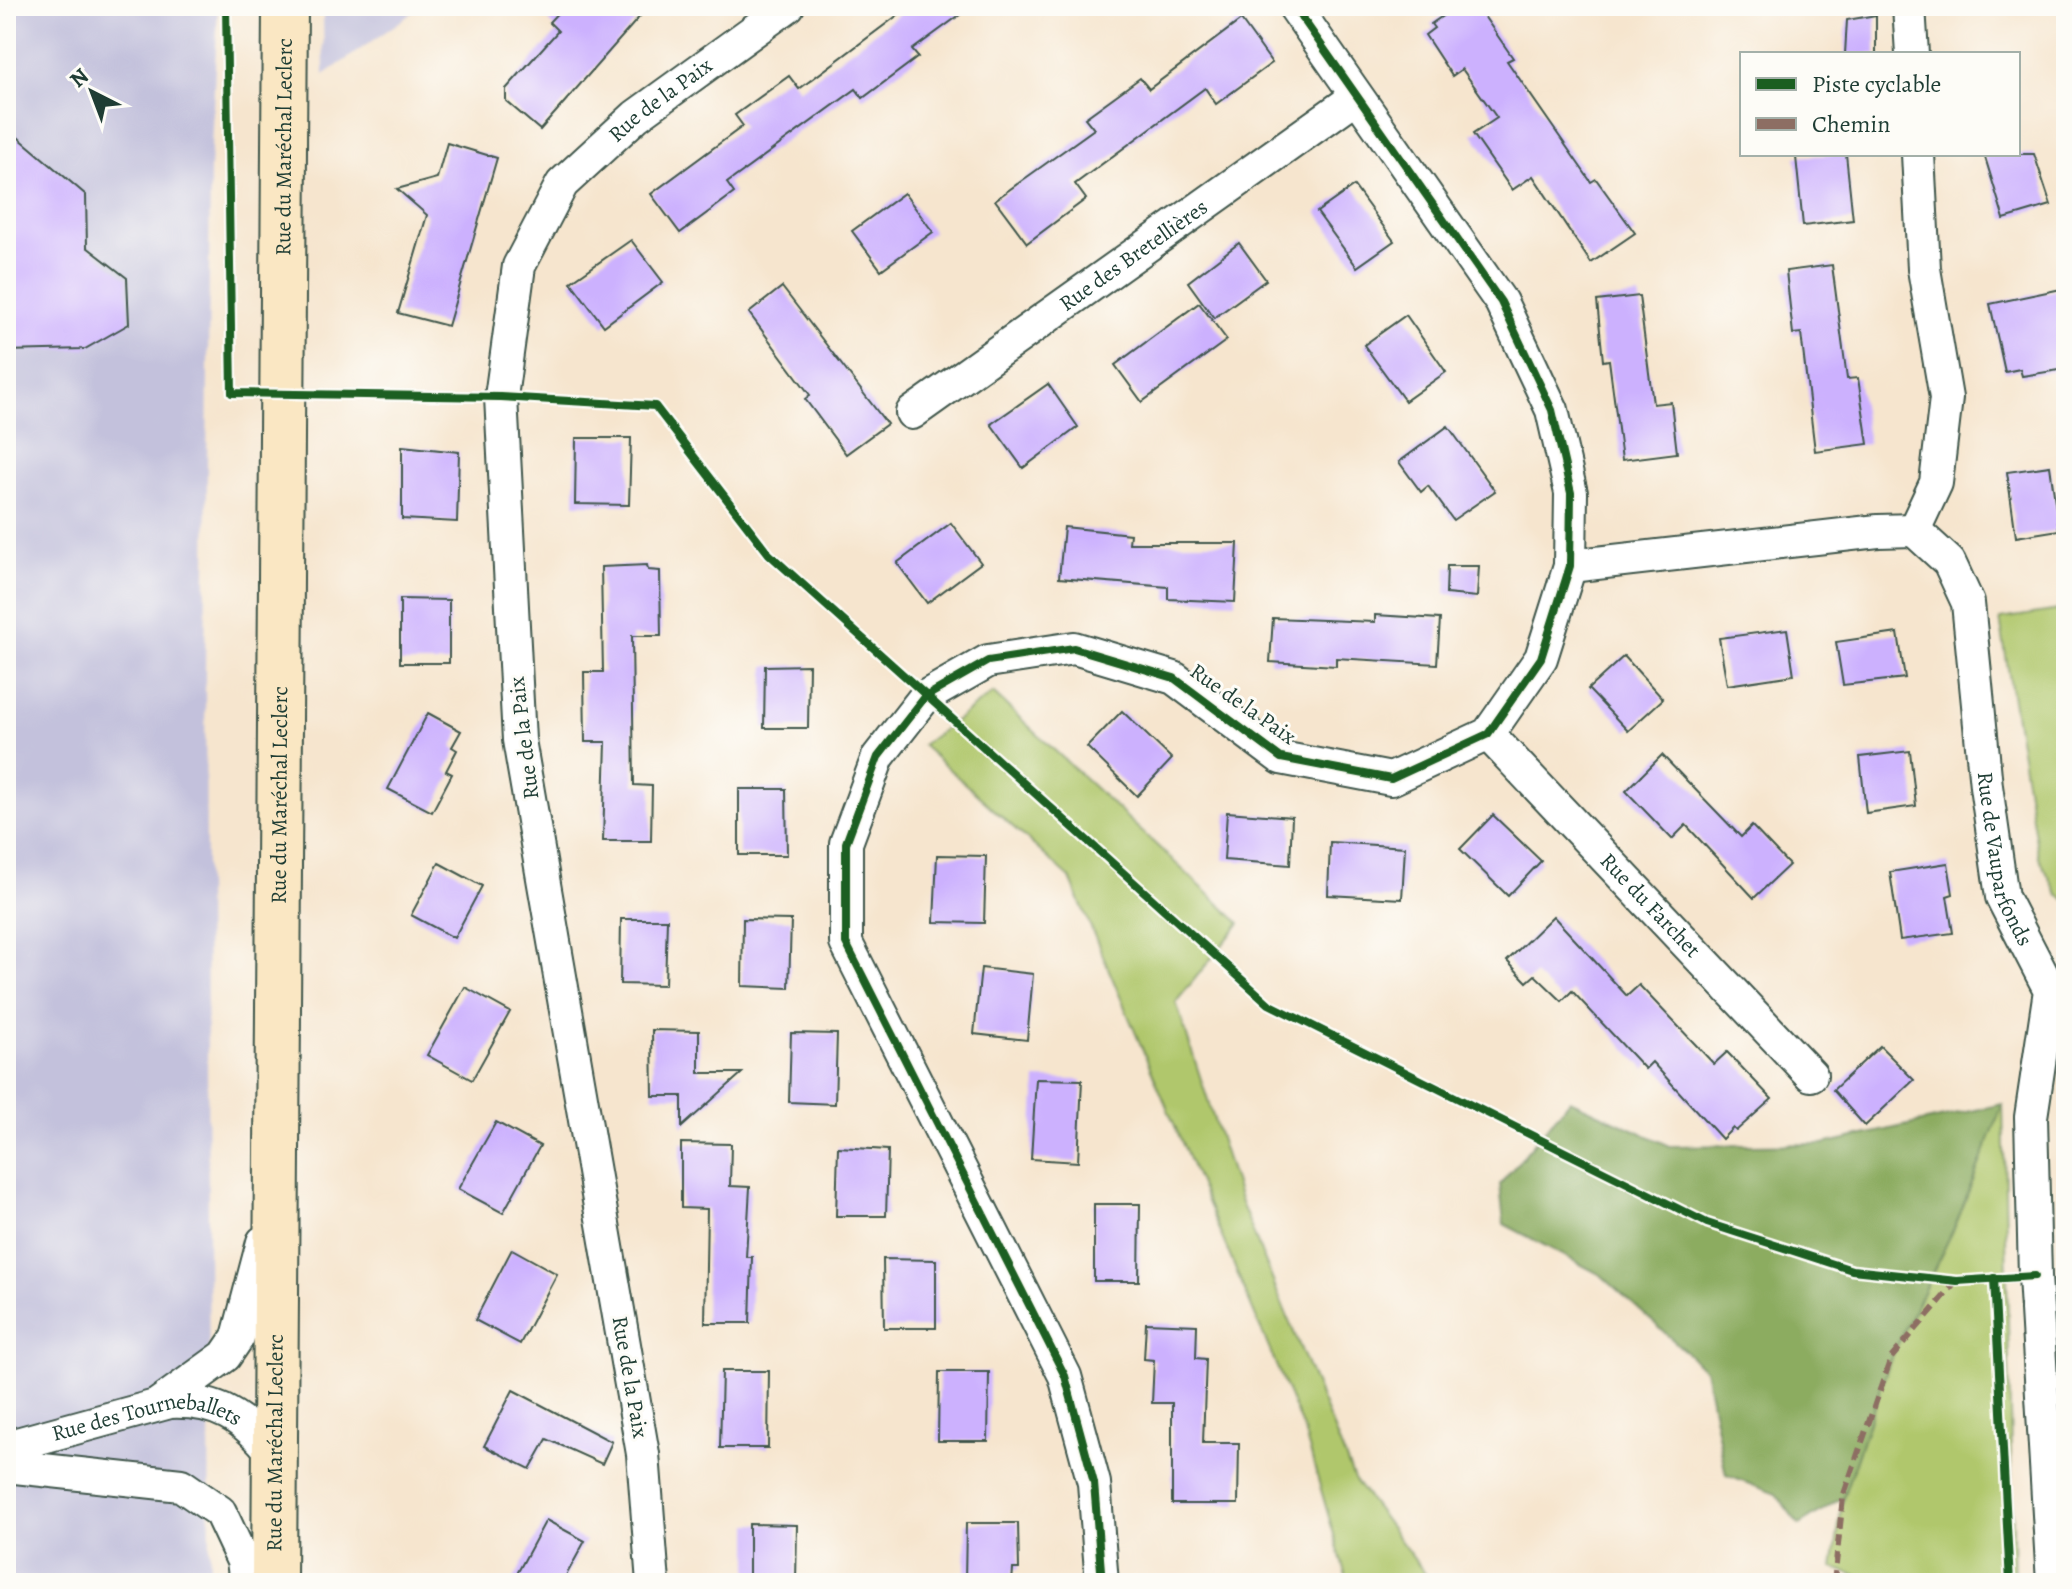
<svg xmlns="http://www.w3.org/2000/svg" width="2072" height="1589" viewBox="0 0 2072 1589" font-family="Alegreya,serif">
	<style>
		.industrial { fill: #c3c1dc }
		.green { fill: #b0c76c; stroke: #688250; stroke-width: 2 }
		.forest { fill: #8cac60; stroke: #56744a; stroke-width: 2 }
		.building { fill: #ccb1fe }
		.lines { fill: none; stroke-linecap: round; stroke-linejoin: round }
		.street-casing { stroke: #3f564b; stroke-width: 36 }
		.secondary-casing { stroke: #3f564b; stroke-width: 48 }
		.street { stroke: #fff; stroke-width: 32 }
		.secondary { stroke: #fae7c3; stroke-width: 44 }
		.quiet { stroke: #8d6e63; stroke-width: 6; stroke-dasharray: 12 6; stroke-linecap: butt }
		.cycleway-casing { stroke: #fdfcf7; stroke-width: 13 }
		.cycleway { stroke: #1b5e20; stroke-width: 8 }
		.labels { text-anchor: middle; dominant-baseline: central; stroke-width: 6; stroke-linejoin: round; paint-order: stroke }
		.street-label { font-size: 22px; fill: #1f3d34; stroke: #fdfcf7 }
	</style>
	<rect width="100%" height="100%" fill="#fdfcf7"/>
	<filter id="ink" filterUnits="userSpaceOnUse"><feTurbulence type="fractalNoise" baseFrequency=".0125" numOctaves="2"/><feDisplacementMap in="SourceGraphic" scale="16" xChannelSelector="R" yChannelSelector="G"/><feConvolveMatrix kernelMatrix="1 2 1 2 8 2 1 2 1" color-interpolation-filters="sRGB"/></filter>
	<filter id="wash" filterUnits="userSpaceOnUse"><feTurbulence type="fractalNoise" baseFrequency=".006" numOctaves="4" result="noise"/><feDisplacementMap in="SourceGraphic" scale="32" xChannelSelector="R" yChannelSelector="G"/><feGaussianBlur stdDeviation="1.8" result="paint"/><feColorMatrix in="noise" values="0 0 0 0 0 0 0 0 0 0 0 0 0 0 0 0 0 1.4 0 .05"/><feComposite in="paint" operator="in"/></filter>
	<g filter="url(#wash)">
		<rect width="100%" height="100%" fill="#f6e5ce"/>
		<!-- industrial -->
		<g class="industrial">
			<path d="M6,6H218L210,169L205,675L210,1583H6Z"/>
			<path d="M323,6H422L324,75Z"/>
		</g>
		<!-- green -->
		<g class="green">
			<path d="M2066,609V900L2058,895L2038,855L2000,619Z"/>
			<path d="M993,693L1240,923L1176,1002L1241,1203L1354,1479L1432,1583H1348L1304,1431L1070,878L922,745Z"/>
			<path d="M2003,1104L2014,1583H1882L1833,1568L1843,1497L1891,1358L1956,1224Z"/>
		</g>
		<!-- forest -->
		<path class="forest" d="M1570,1100L1670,1146L1823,1144L2003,1104L1956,1224L1891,1358L1843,1497L1799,1525L1776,1494L1726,1475L1705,1369L1601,1275L1504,1224L1500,1184Z"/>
		<g id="blocks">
			<!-- building -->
			<g class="building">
				<path d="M564,6H649L540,130L506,101V89L558,31L549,22Z"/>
				<path d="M910,6H972L912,50L918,57L863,98L856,89L727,183L734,193L680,233L651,194L743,126L735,115L789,76L799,89Z"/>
				<path d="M1457,6H1477L1513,58L1507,61L1591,182L1596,179L1635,233L1591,263L1533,176L1512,190L1473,134L1497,118L1462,69L1452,76L1425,35L1434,28L1431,24Z"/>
				<path d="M1876,15V54H1845L1847,20Z"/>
				<path d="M1241,20L1272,63L1216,104L1205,88L1075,184L1086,199L1027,243L995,200L1094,129L1085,118L1140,78L1149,89Z"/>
				<path d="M6,127L86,195L87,247L127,278L129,324L85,349L6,351Z"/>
				<path d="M447,143L497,158L448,326L398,313L427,215L397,189L437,178Z"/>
				<path d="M1846,154L1853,220L1803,226L1796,157Z"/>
				<path d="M1984,154H2034L2051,205L2004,219Z"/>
				<path d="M1354,186L1394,241L1357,267L1317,212Z"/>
				<path d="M904,193L933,232L881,270L852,231Z"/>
				<path d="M631,240L663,282L604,326L571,282Z"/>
				<path d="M1239,243L1266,280L1214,318L1188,282Z"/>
				<path d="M1832,265L1847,379L1858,378L1868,444L1815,451L1801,333L1793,334L1786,271Z"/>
				<path d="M782,287L887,424L846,454L805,399L810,395L749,313Z"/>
				<path d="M2066,288V369L2022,376L2020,369L2005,372L1990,304Z"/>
				<path d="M1639,296L1653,404L1671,402L1677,453L1622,460L1609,360L1603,361L1597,301Z"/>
				<path d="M1199,303L1227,340L1142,402L1115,365Z"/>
				<path d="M1406,315L1446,372L1405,401L1364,345Z"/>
				<path d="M1048,384L1078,427L1023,468L991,424Z"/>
				<path d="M1448,426L1495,491L1453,520L1428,486L1421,492L1399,462Z"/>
				<path d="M576,438H631L629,505L575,504Z"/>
				<path d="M402,446L459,452L457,522L402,519Z"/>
				<path d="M2050,466L2059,530L2016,537L2007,472Z"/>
				<path d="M951,523L981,563L927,603L897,563Z"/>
				<path d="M1064,527L1130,534L1129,543H1238L1235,602L1168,599V587L1059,578Z"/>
				<path d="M647,565L648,570L660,571L661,636H632L634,785L652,786L651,841H603L606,742H585L584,672H603L601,567Z"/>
				<path d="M1447,566H1479L1477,597L1446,594Z"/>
				<path d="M400,599L449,600V663H400Z"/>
				<path d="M1375,615L1440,619L1437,664L1336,658V666L1270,662L1273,618L1375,622Z"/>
				<path d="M1787,629L1794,675L1727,685L1719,638Z"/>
				<path d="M1898,633L1905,678L1843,685L1836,642Z"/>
				<path d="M1624,656L1663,699L1628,731L1588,689Z"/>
				<path d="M809,665L808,728H764L765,666Z"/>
				<path d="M1122,711L1172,759L1137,796L1087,747Z"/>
				<path d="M428,713L461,731L452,747L457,750L446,771L452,774L432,812L388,789Z"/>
				<path d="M1910,751L1916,806L1866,813L1860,757Z"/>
				<path d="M1662,755L1741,837L1752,826L1789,865L1754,898L1686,825L1672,839L1626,791Z"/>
				<path d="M739,789H786L787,855H739Z"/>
				<path d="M1227,812L1292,817L1290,865L1224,860Z"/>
				<path d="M1493,815L1541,861L1508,896L1460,849Z"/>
				<path d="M1330,842L1405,847L1402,899L1328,895Z"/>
				<path d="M937,855L986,856L984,923L934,922Z"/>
				<path d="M439,863L482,886L454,938L411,915Z"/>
				<path d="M1948,863L1953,894L1947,896L1953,933L1900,940L1890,872Z"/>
				<path d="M1553,916L1627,996L1639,985L1714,1064L1727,1052L1772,1099L1736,1131L1733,1128L1722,1139L1652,1062L1645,1069L1572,991L1562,1001L1535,975L1527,982L1507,961Z"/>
				<path d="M621,919H667L665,985L620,984Z"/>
				<path d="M743,919L791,920L789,988L742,986Z"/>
				<path d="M981,968L1033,974L1027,1040L974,1034Z"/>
				<path d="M465,987L510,1012L472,1080L427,1055Z"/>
				<path d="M652,1030L699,1031V1073H742L682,1127V1096H653Z"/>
				<path d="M791,1033L837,1034L835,1104L789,1102Z"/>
				<path d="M1880,1046L1914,1080L1865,1126L1833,1090Z"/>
				<path d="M1036,1079L1082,1080L1078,1162L1031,1159Z"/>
				<path d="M496,1122L540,1146L503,1213L458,1189Z"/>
				<path d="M681,1143L731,1144L730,1186L750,1187L746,1257H752L750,1323H705L707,1209L681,1208Z"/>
				<path d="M838,1147L888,1150L886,1216H836Z"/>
				<path d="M1094,1204H1140L1139,1281H1094Z"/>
				<path d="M512,1249L557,1274L520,1344L475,1320Z"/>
				<path d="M883,1259L936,1260V1328H884Z"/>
				<path d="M1146,1323L1197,1325L1196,1358L1206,1359L1203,1443H1239L1238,1504H1172V1403H1152L1154,1360L1144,1359Z"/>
				<path d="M722,1371H769L768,1448H720Z"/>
				<path d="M939,1372H989L988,1441H938Z"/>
				<path d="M513,1390L612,1442L602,1464L547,1439L530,1469L484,1446Z"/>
				<path d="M546,1520L585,1541L562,1583H512Z"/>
				<path d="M966,1523H1018L1019,1569H1013L1012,1583H965Z"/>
				<path d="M749,1524L797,1525L796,1583H749Z"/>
			</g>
		</g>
	</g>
	<g filter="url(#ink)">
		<use href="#blocks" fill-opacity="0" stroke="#3f564b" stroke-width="2"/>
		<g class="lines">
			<!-- street casing -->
			<g class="street-casing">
				<g id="street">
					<path d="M1909,6L1912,54"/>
					<path id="s1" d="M912,413L1356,97"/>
					<path id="s2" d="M1914,530L1949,562L1968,603L1986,786L2002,897L2050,990L2031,1117L2035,1276L2053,1583"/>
					<path d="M1914,530L1936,483L1946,398L1924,269L1918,154"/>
					<path d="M1570,566L1878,531L1914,530"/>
					<path id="s3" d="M1488,734L1811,1075"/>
					<path d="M160,1403L225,1356L238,1337L263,1242"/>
					<path id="s4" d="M6,1447L170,1402C217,1400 243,1417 272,1452"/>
					<path d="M6,1466L181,1485L220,1512L243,1561L246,1583"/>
					<path id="s5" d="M653,1583L643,1454L519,740L501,397L519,266L562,184L636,116L788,6"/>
					<path d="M1102,1583L1094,1483L1065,1376L846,943V843L878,757L925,697L988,661L1074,648L1174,678L1281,758L1391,779L1488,734L1541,658L1570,566L1571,493L1552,410L1501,302L1294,6"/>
				</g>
			</g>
			<!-- secondary casing -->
			<g class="secondary-casing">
				<g id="secondary">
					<path id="s6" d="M274,1583L285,6"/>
				</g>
			</g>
			<!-- street -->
			<use href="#street" class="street"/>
			<!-- secondary -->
			<use href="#secondary" class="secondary"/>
			<!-- quiet -->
			<path class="quiet" d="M1834,1583L1843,1497L1891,1358L1957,1281"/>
			<!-- cycleway casing -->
			<g class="cycleway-casing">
				<g id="cycleway">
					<path d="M226,6L232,393L501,397L655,406L769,554L1269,1004L1707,1223L1852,1270L1957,1281L2035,1276"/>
					<path d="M1994,1278L2010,1583"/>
					<path d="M1102,1583L1094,1483L1065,1376L846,943V843L878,757L925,697L988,661L1074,648L1174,678L1281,758L1391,779L1488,734L1541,658L1570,566L1571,493L1552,410L1501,302L1294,6"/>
				</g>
			</g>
			<!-- cycleway -->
			<use href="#cycleway" class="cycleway"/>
		</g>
	</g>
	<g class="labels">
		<!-- street labels -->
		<g class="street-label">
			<text stroke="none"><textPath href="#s5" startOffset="1552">Rue de la Paix</textPath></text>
			<text stroke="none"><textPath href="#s6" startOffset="1436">Rue du Maréchal Leclerc</textPath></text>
			<text stroke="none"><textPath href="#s1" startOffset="272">Rue des Bretellières</textPath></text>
			<text transform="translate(1243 704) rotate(35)">Rue de la Paix</text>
			<text transform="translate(524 738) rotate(-97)">Rue de la Paix</text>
			<text stroke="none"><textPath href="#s6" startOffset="788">Rue du Maréchal Leclerc</textPath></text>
			<text stroke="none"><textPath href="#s2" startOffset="352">Rue de Vauparfonds</textPath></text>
			<text stroke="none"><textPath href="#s3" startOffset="236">Rue du Farchet</textPath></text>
			<text transform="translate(630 1377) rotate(80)">Rue de la Paix</text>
			<text stroke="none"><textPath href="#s4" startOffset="146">Rue des Tourneballets</textPath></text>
			<text stroke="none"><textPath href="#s6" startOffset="140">Rue du Maréchal Leclerc</textPath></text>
		</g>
	</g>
	<!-- margin -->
	<rect width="2072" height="1589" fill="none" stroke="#fdfcf7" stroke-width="32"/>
	<!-- legend -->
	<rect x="1740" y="52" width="280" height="104" fill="#fdfcf7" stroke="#a4b0a9" stroke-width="2"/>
	<rect x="1756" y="78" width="40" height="12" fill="#1b5e20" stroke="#a4b0a9" stroke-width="2"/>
	<text x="1812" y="92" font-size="24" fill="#1f3d34">Piste cyclable</text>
	<rect x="1756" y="118" width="40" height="12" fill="#8d6e63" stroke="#a4b0a9" stroke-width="2"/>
	<text x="1812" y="132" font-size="24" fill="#1f3d34">Chemin</text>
	<!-- north arrow -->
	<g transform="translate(92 92) rotate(318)" stroke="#fdfcf7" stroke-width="6" paint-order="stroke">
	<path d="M0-6L14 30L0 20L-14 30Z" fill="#1f3d34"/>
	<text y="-12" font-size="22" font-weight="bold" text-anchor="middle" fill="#1f3d34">N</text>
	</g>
</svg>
